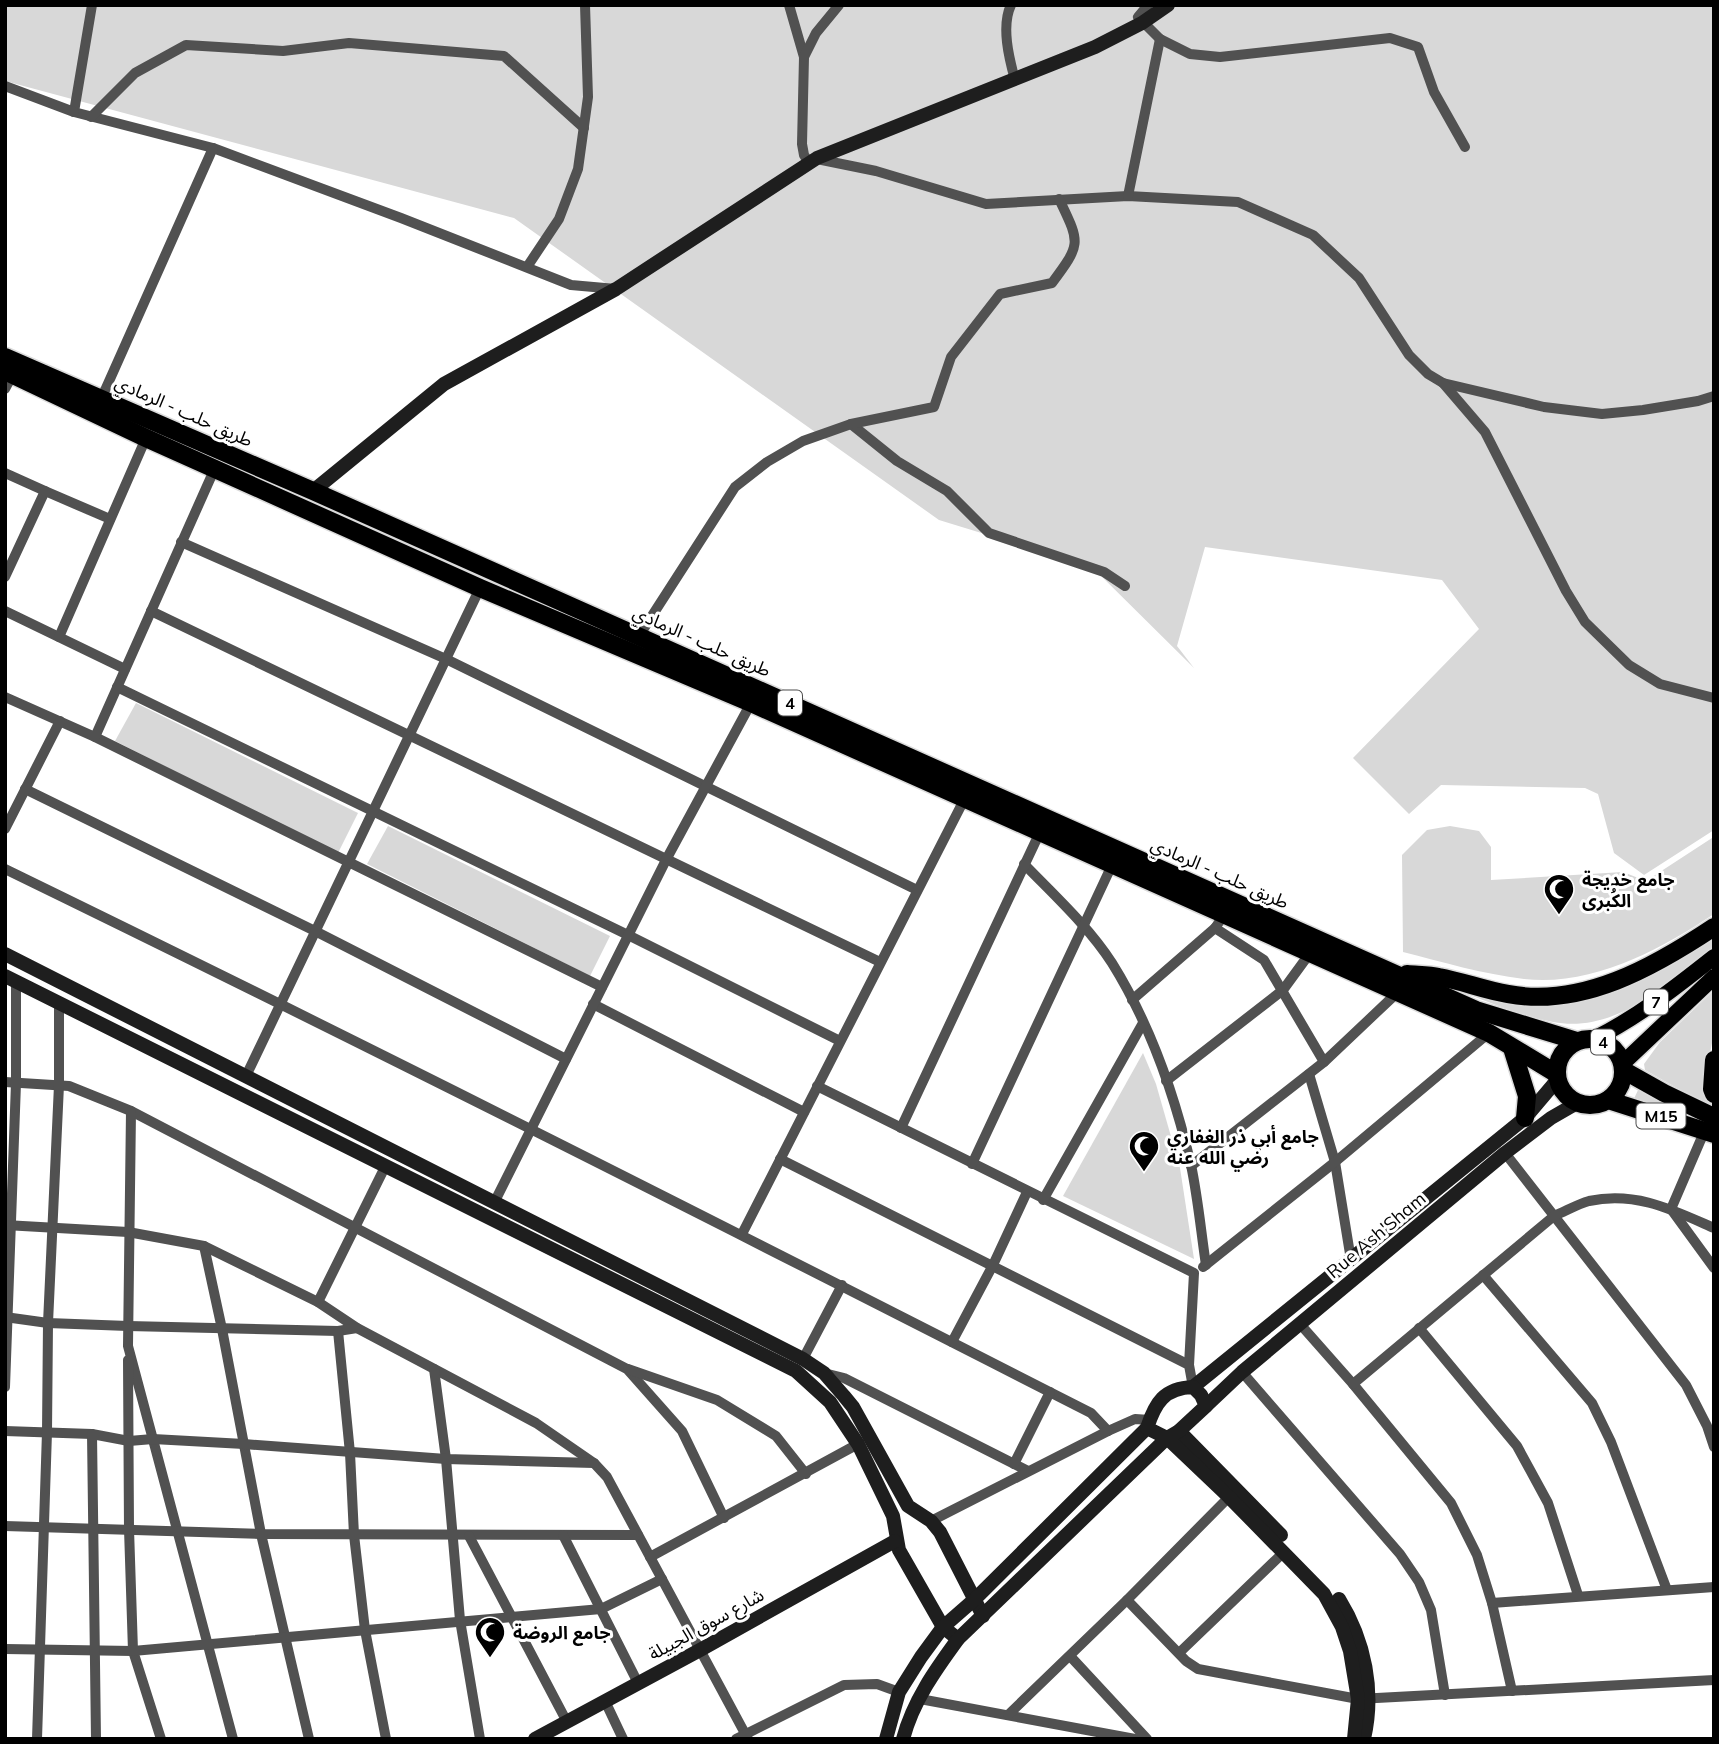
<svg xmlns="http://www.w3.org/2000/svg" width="1719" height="1744" viewBox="0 0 1719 1744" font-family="Mulish,'Noto Sans Arabic',sans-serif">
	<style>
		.green { fill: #d8d8d8 }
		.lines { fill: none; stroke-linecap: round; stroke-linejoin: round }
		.primary-casing { stroke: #dbdbdb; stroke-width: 19 }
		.highway-casing { stroke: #dbdbdb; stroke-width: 21 }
		.street { stroke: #515151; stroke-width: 10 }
		.secondary { stroke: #1e1e1e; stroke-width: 14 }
		.primary { stroke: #000; stroke-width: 16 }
		.highway { stroke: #000; stroke-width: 18 }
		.labels { text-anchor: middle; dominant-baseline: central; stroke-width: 6; stroke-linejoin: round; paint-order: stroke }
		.shield { fill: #fff; stroke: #4c4c4c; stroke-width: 2 }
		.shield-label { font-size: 16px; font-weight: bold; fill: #000 }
		.street-label { font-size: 18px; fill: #000; stroke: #fff }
		.poi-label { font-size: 18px; font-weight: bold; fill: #000; stroke: #fff; text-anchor: start }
	</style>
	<rect width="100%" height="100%" fill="#fff"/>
	<!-- green -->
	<g class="green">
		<path d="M5,5H1714V830L1644,875L1614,853L1598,794L1585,788L1441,785L1409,814L1353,758L1479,629L1442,580L1205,547L1177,646L1194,668L1092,567L939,520L514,218L5,81Z"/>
		<path d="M136,703L358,813L338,853L115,741Z"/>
		<path d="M388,826L610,936L590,976L367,864Z"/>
		<path d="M1450,826L1479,831L1491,847V880L1623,872L1646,881L1712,838L1714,840V914C1660,950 1591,987 1524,979C1483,974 1442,962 1403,952L1402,855L1427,830Z"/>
		<path d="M1714,936V949C1669,984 1615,1034 1553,1022C1515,1015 1478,997 1442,984L1577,999L1618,991L1662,969Z"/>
		<path d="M1714,990V1033L1708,1063L1706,1089L1714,1109L1645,1070L1644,1064L1660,1042Z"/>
		<path d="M1143,1053L1156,1084L1180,1168L1194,1259L1063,1196Z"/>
		<path d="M1639,1088L1714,1124L1632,1103Z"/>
	</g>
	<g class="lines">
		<!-- primary casing -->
		<g class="primary-casing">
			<g id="primary">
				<path d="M1594,1039C1638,1017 1676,987 1714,957"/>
				<path d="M1622,1064L1714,977"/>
			</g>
		</g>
		<!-- highway casing -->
		<g class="highway-casing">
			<g id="highway">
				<path d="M5,357L313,491L1476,1010L1577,1041"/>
				<path d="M5,371L146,438L480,588L751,703L1489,1033L1557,1074"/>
				<path d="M1407,974C1417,975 1429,975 1439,977C1462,981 1484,990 1508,994C1582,1008 1654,967 1714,927"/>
				<circle cx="1590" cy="1072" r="33"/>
				<path d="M1512,1048L1527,1096L1525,1118"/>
				<path d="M1714,1060L1712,1089L1714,1094"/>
				<path d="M1623,1070L1664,1093L1714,1117"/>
				<path d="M1608,1100L1714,1134"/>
			</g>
		</g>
		<!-- street -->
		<g class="street">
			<path d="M92,5L74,112L213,148L401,218L571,285L616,289"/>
			<path d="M789,5L804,57L802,144L804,155L809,163"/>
			<path d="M1011,5C1001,26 1009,58 1015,80"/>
			<path d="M1148,5L1138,17L1160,39L1190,54L1220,57L1390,38L1418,47L1434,92L1465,147"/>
			<path d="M804,57L816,33L839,5"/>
			<path d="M5,86L74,112"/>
			<path d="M91,117L135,73L186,45L283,51L349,43L504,56L584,128"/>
			<path d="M817,159L876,171L986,204L1128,196L1238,202L1313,235L1359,278L1409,355L1428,374L1443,383L1544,407L1602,414L1643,410L1698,401L1714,396"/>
			<path d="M1128,196L1160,39"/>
			<path d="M527,267L559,219L578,169L588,97L585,5"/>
			<path d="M1443,383L1485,432L1566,591L1585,622L1629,665L1660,684L1714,698"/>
			<path d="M5,389L13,374"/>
			<path d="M102,397L213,148"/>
			<path d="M851,424L897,461L947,491L989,533L1104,572L1125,586"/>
			<path d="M5,473L45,491L5,577"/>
			<path d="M45,491L110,519"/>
			<path d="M181,542L446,659L917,890"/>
			<path d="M5,611L125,669"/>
			<path d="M151,611L880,962"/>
			<path d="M639,636L735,487L767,462L803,441L851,424L934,407L951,357L1000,294L1052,283C1082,243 1080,243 1059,199"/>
			<path d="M59,637L146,438"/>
			<path d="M117,687L628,935L840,1041"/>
			<path d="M5,697L95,737L602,987"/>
			<path d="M95,737L215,468"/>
			<path d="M25,789L315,931L566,1059"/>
			<path d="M5,829L60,721"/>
			<path d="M1024,864C1055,896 1088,926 1112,963C1150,1024 1175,1096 1191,1165C1198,1198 1201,1232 1206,1265"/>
			<path d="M5,869C369,1046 730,1229 1091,1413L1108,1431"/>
			<path d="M1224,915L1215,928L1264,960L1324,1062"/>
			<path d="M1132,1000L1215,928"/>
			<path d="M593,1004L804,1112"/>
			<path d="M1309,1074L1335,1162L1351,1260"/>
			<path d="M246,1076L480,588"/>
			<path d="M1166,1081L1283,990L1310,953"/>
			<path d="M5,1082L69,1086L131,1111L627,1369L682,1431L724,1518"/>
			<path d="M817,1086L1194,1273L1189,1365"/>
			<path d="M131,1111L128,1346L233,1739"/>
			<path d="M901,1128L1040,832"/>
			<path d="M1705,1130L1671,1209L1714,1268"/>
			<path d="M1505,1153L1686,1385L1707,1426L1714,1447"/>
			<path d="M780,1159L1189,1365L1193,1387"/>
			<path d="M972,1164L1112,865"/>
			<path d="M1191,1166L1324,1062L1398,992"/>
			<path d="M1043,1200L1143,1023"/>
			<path d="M494,1203L667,858L751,703"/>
			<path d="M5,1225L128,1232L204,1246L318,1302L357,1328L536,1423L594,1463L607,1477L748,1739"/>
			<path d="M742,1234L965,798"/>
			<path d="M204,1246L222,1329L261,1534L309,1739"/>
			<path d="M1203,1267L1335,1162L1489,1033"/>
			<path d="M1483,1275L1592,1403L1611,1442L1667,1590"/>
			<path d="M318,1302L385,1167"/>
			<path d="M5,1317L48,1323L128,1326L338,1331L357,1328"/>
			<path d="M1300,1324L1353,1384L1451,1503L1477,1555L1492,1603L1512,1691"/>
			<path d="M1419,1328L1517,1446L1548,1503L1578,1595"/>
			<path d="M338,1331L350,1453L354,1535L365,1630L386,1739"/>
			<path d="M952,1342L993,1265L1027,1192"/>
			<path d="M803,1359L842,1285"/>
			<path d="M128,1360L129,1529L133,1651L161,1739"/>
			<path d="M434,1369L446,1459L460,1620L480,1739"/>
			<path d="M628,1369L717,1400L776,1436L806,1474"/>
			<path d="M1242,1372L1400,1554L1419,1582L1431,1610L1445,1695"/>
			<path d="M824,1373L844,1378L1028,1471"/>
			<path d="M1353,1384L1554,1216C1566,1211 1578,1204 1589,1201C1636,1191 1673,1210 1714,1228"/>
			<path d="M5,1387L16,1083V982"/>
			<path d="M5,1431L92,1434"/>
			<path d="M1014,1464L1050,1392"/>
			<path d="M931,1521L1108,1431L1135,1419L1150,1420"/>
			<path d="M5,1526L261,1534L638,1535"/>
			<path d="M563,1535L638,1683"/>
			<path d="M469,1536L567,1722"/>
			<path d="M650,1557L858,1444"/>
			<path d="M1127,1600L1186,1661L1198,1669L1358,1699L1714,1680"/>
			<path d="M1492,1603L1714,1587"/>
			<path d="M5,1649L133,1651L601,1609L662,1579"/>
			<path d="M1179,1653L1284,1552"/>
			<path d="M1070,1656L1147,1739"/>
			<path d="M920,1699L1135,1739"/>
			<path d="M605,1701L623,1739"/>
			<path d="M1008,1715L1127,1600L1229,1497"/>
			<path d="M37,1739L47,1432L48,1323L59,1085V1003"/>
			<path d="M96,1739L92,1434L129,1441L153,1439L244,1444L446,1459L594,1463"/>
			<path d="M736,1739L844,1685L877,1684L899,1692"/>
		</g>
		<!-- secondary -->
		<g class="secondary">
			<path d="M313,491L444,384L616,289L817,158L1095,47L1142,23L1168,5"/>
			<path d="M5,954L803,1359L824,1373L844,1396L853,1407L908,1506L931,1521L940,1532L983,1616"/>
			<path d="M5,976L796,1371L830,1402L858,1444L893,1516L899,1550L943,1627L958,1639"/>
			<path d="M1193,1387L1525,1118L1558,1079"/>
			<path d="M1206,1406L1242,1372L1505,1153L1551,1118L1577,1103"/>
			<path d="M1179,1431L1281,1535"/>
			<path d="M1339,1599C1365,1641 1375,1691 1364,1739"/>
			<path d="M535,1739L700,1650L895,1541"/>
			<path d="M886,1739L899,1692L921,1657L943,1627L975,1599L1147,1428"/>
			<path d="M903,1739C913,1701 936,1669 958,1639L1167,1438L1179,1431L1206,1406L1201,1395L1193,1387C1164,1388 1155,1403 1147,1428L1167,1438L1229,1497L1324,1594L1342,1627L1350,1651L1358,1699L1354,1739"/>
		</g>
		<!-- primary -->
		<use href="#primary" class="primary"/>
		<!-- highway -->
		<use href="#highway" class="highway"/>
	</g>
	<!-- icons -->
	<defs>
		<g id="mosque-pin" transform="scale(1.575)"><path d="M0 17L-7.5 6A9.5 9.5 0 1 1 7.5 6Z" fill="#000" stroke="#fff"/><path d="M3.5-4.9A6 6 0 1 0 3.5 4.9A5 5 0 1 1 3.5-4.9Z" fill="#fff"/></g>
	</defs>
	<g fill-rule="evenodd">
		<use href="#mosque-pin" x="1559" y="889"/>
		<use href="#mosque-pin" x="1144" y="1146"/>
		<use href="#mosque-pin" x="490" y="1632"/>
	</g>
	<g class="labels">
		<!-- shield labels -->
		<g class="shield">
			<rect x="778" y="690.5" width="24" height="25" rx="5"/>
			<rect x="1644" y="989.5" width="24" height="25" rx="5"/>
			<rect x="1591" y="1029.5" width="24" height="25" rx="5"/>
			<rect x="1636.5" y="1103.5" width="49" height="25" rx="5"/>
		</g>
		<g class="shield-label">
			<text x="790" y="703">4</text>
			<text x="1656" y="1002">7</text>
			<text x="1603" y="1042">4</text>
			<text x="1661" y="1116">M15</text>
		</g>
		<!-- street labels -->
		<g class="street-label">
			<text transform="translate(184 411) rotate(24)">طريق حلب - الرمادي</text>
			<text transform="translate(702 641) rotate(24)">طريق حلب - الرمادي</text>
			<text transform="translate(1220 873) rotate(24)">طريق حلب - الرمادي</text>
			<text transform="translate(1376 1235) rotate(-40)">Rue Ash'Sham</text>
			<text transform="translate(706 1624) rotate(-29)">شارع سوق الجبيلة</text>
		</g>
		<!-- poi labels -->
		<g class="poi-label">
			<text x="1582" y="879">جامع خديجة<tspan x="1582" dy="21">الكُبرى</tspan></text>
			<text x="1167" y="1136">جامع أبي ذر الغفاري<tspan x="1167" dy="21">رضي الله عنه</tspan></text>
			<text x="513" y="1632">جامع الروضة</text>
		</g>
	</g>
	<!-- border -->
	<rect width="1719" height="1744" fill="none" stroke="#000000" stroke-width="14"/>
</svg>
